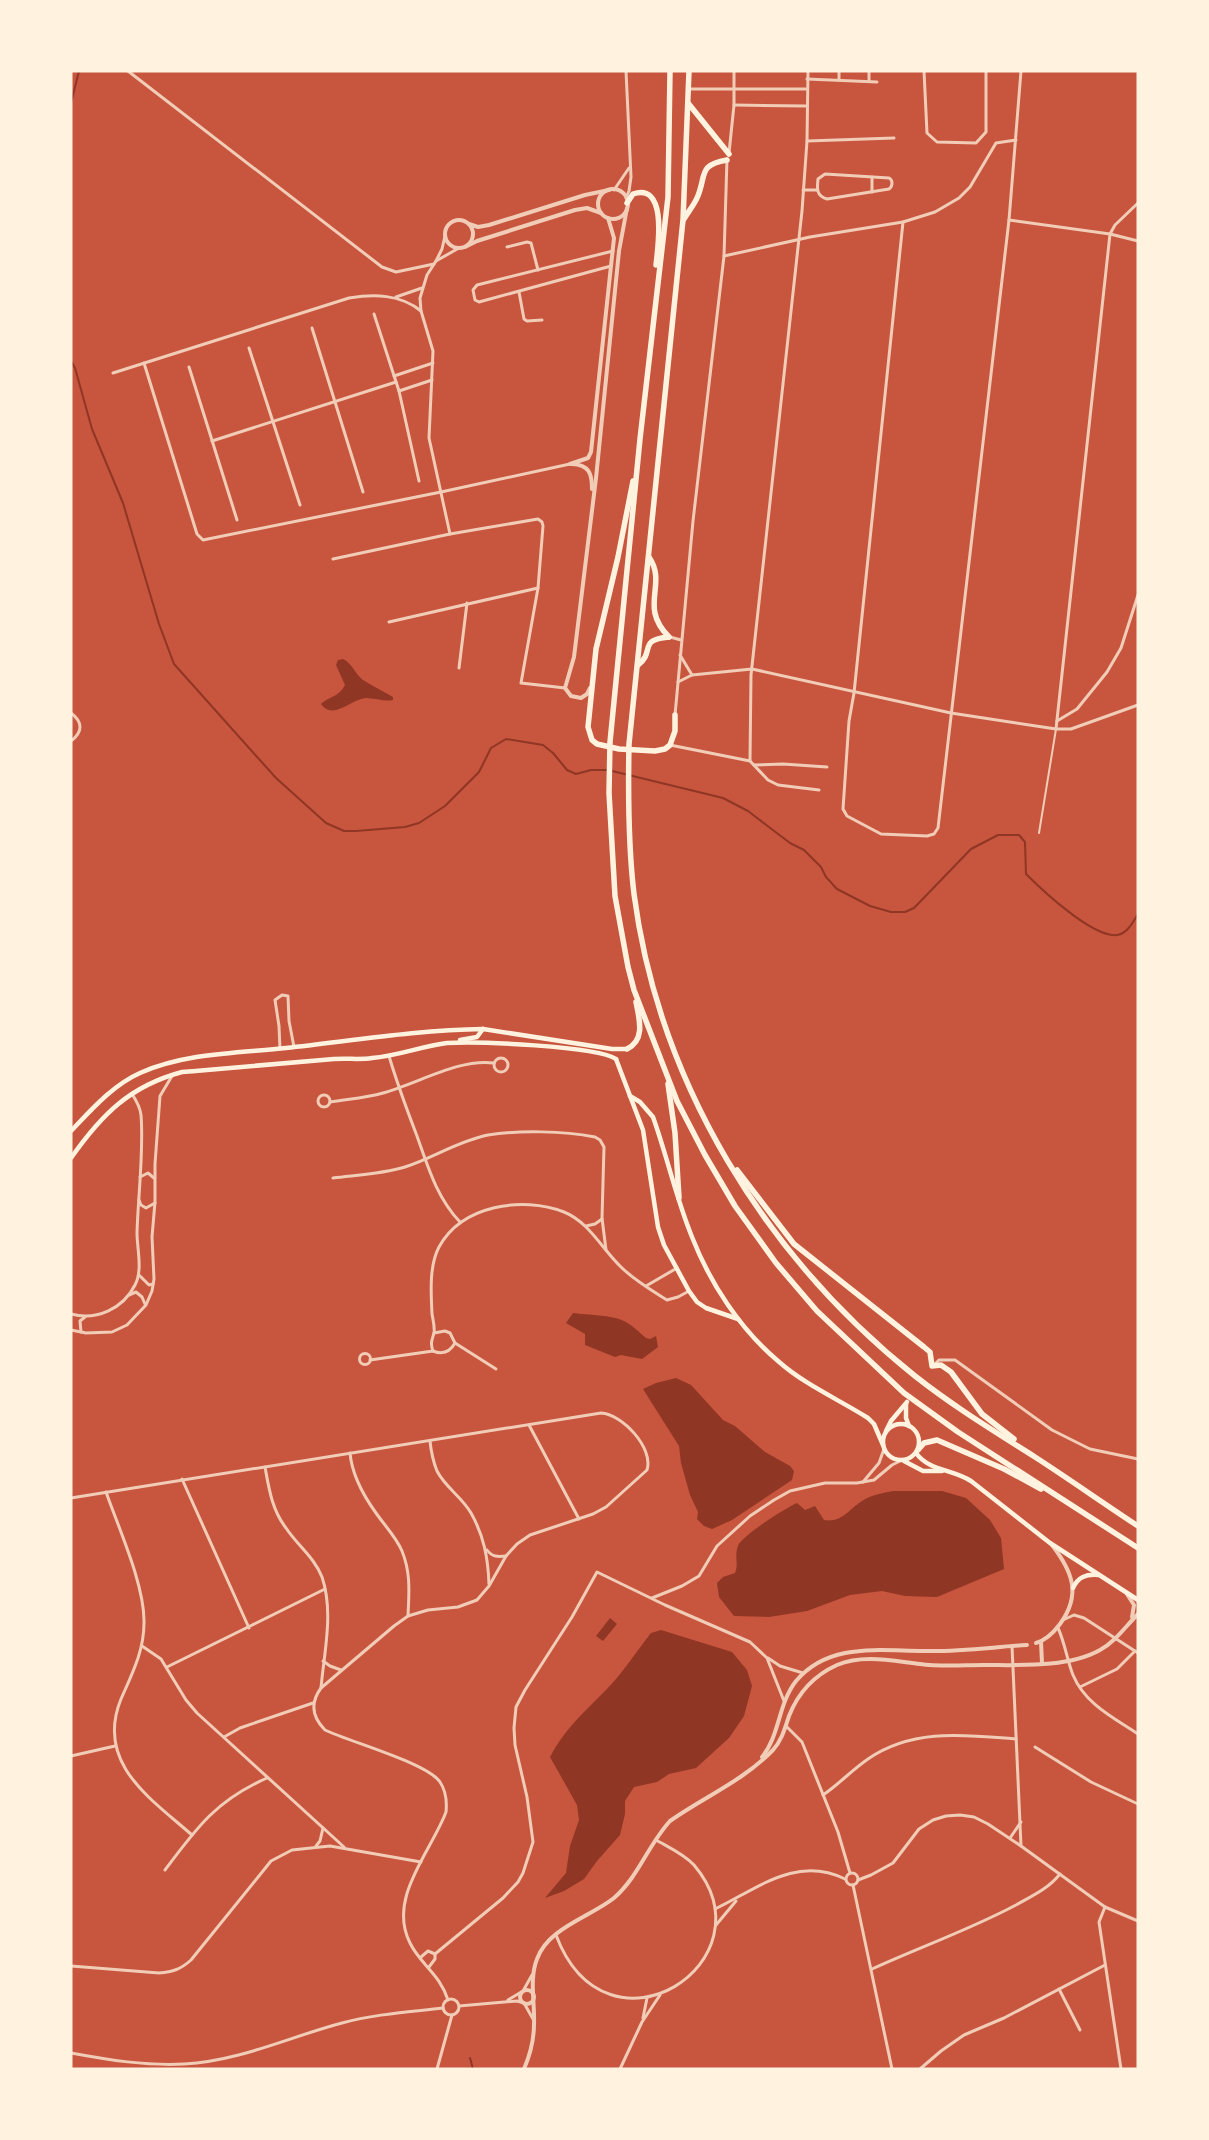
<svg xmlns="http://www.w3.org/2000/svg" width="1209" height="2140" viewBox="0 0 1209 2140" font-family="'Times New Roman',serif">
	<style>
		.water { fill: #8f3625 }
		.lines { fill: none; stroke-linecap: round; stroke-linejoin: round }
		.stream { stroke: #8f3625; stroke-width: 2 }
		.service { stroke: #f1ccb7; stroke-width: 2 }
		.minor { stroke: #f1ccb7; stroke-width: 3 }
		.tertiary { stroke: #f1ccb7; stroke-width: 4 }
		.secondary { stroke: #fff3e0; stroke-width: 4.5 }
		.motorway { stroke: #fff3e0; stroke-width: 5.5 }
	</style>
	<rect width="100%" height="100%" fill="#c8553d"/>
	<!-- water -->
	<g class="water">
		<path d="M343,659C352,663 355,674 363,680C372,686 383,691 393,697V700C385,702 375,698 366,698C351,699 333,721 321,704C330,696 339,697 345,685L336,665L338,660Z"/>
		<path d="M573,1313C588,1315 612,1315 624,1321C632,1325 639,1332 646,1338L650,1339L656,1336L658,1347L642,1359L621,1355L615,1357L585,1345V1334L566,1323Z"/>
		<path d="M676,1378L691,1385L723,1420L735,1426L765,1452L790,1466L794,1471L792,1480L732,1520L712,1529L704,1526L697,1519L698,1512L690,1495L681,1463L679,1446L643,1389L656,1383Z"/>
		<path d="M893,1491H942L966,1498L990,1520L1001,1538L1004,1569L937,1597L905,1596L882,1591L850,1595L807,1611L769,1617L734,1616L719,1597L717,1583L723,1577L735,1573C739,1563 734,1556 738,1546C741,1536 786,1508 797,1503L805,1510L815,1506L824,1520C842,1523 849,1509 862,1501C870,1495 884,1493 893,1491Z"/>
		<path d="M610,1618L617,1624L603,1641L596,1636Z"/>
		<path d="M661,1630L732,1652L747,1670L752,1686L744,1716L729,1738L696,1768L669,1774L657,1782L634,1787L625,1801V1814L620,1835L597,1861L584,1879L564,1891L545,1898L566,1873L570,1846L579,1820L577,1805L550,1757C564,1730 584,1712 605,1691C622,1674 636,1652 651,1633Z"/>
	</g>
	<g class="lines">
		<!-- stream -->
		<g class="stream">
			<path d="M71,103L79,71"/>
			<path d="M71,361L75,368L92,429L123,503L159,624L174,664L276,778L326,823L344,831H356L405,827L419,823L445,806L479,772L491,748L506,739L543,745L553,753L567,770L576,774L591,770H607"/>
			<path d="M612,771L723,798L748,811L790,843L804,850L821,867L826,877L837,889L870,906L891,912H905L914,908L971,849L998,835H1019L1025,842L1026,874C1042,890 1093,938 1117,935C1127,934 1133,922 1138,914"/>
			<path d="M470,2058L473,2069"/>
		</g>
		<!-- service -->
		<path class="service" d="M1039,833L1056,729"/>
		<!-- minor -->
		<g class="minor">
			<path d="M128,71L382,267L396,272L434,264"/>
			<path d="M924,71L927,133L937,142L976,143L986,132V71"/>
			<path d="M807,79L877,82"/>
			<path d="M839,80V71"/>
			<path d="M869,81V71"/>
			<path d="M689,89H807"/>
			<path d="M734,105L806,106"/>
			<path d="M807,141L894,138"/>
			<path d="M729,153L734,105V71"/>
			<path d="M825,174L889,178C893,180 893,186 889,189L827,199C816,196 817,188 818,179Z"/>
			<path d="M614,190L629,168"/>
			<path d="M803,190H817"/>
			<path d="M872,192V177"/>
			<path d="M626,198L629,191L631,177L626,71"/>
			<path d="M1009,220L1110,234L1138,241"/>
			<path d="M903,222L854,693L849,721L843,809L847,816L881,834L927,836L934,834L938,828L1009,220L1021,71"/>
			<path d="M507,247L527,242L531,243L538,270"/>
			<path d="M724,256L810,237L903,222L935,212L959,198L970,187L996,143L1016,140"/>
			<path d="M436,261L442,249L445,236"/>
			<path d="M611,266L479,302L475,300L473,290L477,285L613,251"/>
			<path d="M519,292L524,319L527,321L542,320"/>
			<path d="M396,297L422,288"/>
			<path d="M374,314L399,391L419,481"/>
			<path d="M312,328L363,492"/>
			<path d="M249,348L300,505"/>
			<path d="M144,363L197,534L203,540L441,492L570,464"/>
			<path d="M189,367L237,520"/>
			<path d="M113,373L349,298C374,294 400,294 421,311"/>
			<path d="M394,376L433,363"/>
			<path d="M399,391L432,380"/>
			<path d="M212,441L396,382"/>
			<path d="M450,534L429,438L433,351L421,311L420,298L427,275L436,261L459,248"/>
			<path d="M333,559L450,534L538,519L542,522L543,526L538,588L521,683L565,688"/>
			<path d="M389,622L538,588"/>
			<path d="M670,637L681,640"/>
			<path d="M680,655L692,675L752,669L951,713L1056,729H1071L1138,705"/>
			<path d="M459,668L467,603"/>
			<path d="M678,682L692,675"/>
			<path d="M71,713C83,722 83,732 71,741"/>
			<path d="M675,715L693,521L724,256L727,159"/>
			<path d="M1057,721L1077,709L1107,672L1121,648L1138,595"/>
			<path d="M1056,729L1110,234L1115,225L1138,203"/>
			<path d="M670,745L750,761L768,780L778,785L819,790"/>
			<path d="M750,761L751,675L802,211L807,141L808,71"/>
			<path d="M754,765L783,764L827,767"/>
			<path d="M280,1049L279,1026L275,1000L282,995L288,996L289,1021L294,1047"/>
			<path d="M389,1056C397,1083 407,1110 417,1136C428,1167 437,1198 460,1222"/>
			<circle cx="501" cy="1065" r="7"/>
			<circle cx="324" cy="1101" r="6"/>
			<path d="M330,1102C348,1099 366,1098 383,1093C417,1084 459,1058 494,1063"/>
			<path d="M140,1177L148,1173L154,1178"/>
			<path d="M333,1178C357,1175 382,1174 405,1167C433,1158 458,1141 488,1135C520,1130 563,1131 595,1137L600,1140L604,1147L602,1218L606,1250"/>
			<path d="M139,1200L141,1205L146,1208L155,1203"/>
			<path d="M586,1226L595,1224L602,1219"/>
			<path d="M139,1275L149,1285L153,1284"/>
			<path d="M646,1286L677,1268"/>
			<path d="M129,1295L136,1292L142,1297L145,1304"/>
			<path d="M71,1314C96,1321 123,1309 135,1285C143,1270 137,1249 137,1233C138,1196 144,1151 141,1115C140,1107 136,1100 132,1094"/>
			<path d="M71,1330L86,1333L112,1332L127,1325L146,1305L152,1291L154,1279L152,1237L155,1202V1164L160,1096L172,1076"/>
			<path d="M81,1332L80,1321L85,1317"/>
			<path d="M434,1333L445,1331L450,1333L455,1343L496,1369"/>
			<path d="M433,1351C430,1343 432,1340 434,1333C435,1327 433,1320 432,1314C431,1293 429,1266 439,1247C462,1205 522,1196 564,1212C589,1222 602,1249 621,1267C634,1280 651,1290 667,1300L678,1297L689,1291"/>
			<circle cx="365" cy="1359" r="5.5"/>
			<path d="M370,1360L433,1351C443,1355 450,1352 455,1343"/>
			<path d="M934,1365L939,1360H955L1052,1430L1090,1449L1138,1459"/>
			<path d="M529,1425L579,1519"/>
			<path d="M430,1441C431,1451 433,1461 437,1471C445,1487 462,1497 471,1513C484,1536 488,1558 489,1584"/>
			<path d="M350,1453C352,1475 363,1495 376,1513C385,1526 396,1537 402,1551C411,1573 409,1593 408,1616"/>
			<path d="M265,1467C269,1489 272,1510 286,1528C298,1546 314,1557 322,1577C334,1612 324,1653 321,1688"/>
			<path d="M182,1479L249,1628"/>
			<path d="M863,1482L879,1463L884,1449"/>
			<path d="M106,1492C119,1529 145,1586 144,1623C144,1651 132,1674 121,1699C95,1763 150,1798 192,1835"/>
			<path d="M71,1498L601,1413C622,1414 654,1448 647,1470L606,1507L593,1514L530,1535L517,1544L506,1556L489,1586L477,1600L458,1607L428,1610L408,1616L394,1626L321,1688C310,1703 312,1717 325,1730C350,1742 427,1763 440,1782C446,1791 447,1802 446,1812C431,1852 387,1898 410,1943C420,1964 440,1974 448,2000"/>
			<path d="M487,1550C492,1557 498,1557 506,1556"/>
			<path d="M652,1598L682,1586L699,1576L717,1546L750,1516L774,1500L790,1491L825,1483H857L874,1480L892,1465L900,1461"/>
			<path d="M1063,1620L1074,1615L1084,1618L1138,1653"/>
			<path d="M1058,1628C1065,1643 1067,1660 1073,1675C1085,1704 1114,1718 1138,1734"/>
			<path d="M142,1646L161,1659L186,1700L197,1713L344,1847"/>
			<path d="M1012,1646L1021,1846"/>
			<path d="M768,1658L780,1666L803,1673"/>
			<path d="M323,1661L330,1666L341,1670"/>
			<path d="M167,1667L325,1589"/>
			<path d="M1080,1687L1117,1669L1135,1651"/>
			<path d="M786,1726L802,1742L838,1832L850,1873"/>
			<path d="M224,1737L240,1728L313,1703"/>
			<path d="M1035,1747L1091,1782L1138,1804"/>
			<path d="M71,1756L115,1746"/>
			<path d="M823,1795C839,1784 852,1770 868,1759C913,1728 965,1735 1016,1739"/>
			<path d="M1010,1838L1021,1822"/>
			<path d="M316,1846L320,1841L323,1828"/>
			<path d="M165,1870C197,1827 217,1800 267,1778"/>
			<circle cx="852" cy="1879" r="6"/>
			<path d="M858,1880L871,1875L893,1863L919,1829L933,1820L946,1816L960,1815L974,1817L988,1824L1021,1846L1105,1907L1138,1921"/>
			<path d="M853,1885L892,2069"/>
			<path d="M1105,1907L1099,1922L1121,2069"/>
			<path d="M715,1909C757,1889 796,1855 845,1879"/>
			<path d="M716,1925L736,1901"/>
			<path d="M556,1935C607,2070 775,1961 694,1865C684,1854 668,1847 656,1840"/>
			<path d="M421,1957L428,1951L435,1954"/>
			<path d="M71,1966L159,1973C173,1972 181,1969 191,1960L271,1861L292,1850L330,1846L421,1862"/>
			<path d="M429,1967L435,1959V1954L503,1898L518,1882L523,1873L533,1842L527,1797L515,1745L514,1728L516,1707L525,1690L572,1617L597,1572L665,1605L750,1642L767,1658L784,1701"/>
			<path d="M872,1969C920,1947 969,1930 1016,1905C1032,1896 1048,1889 1060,1874"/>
			<path d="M1059,1989L1080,2030"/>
			<circle cx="451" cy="2007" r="8"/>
			<path d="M508,2000L523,1991L532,1975"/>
			<path d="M459,2006L517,2001L524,2003L533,2019"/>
			<path d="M643,2018L647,1998"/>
			<path d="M71,2053C109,2060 146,2066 184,2064C240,2061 289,2037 342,2023C375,2014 409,2012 443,2008"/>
			<path d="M437,2069L452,2015"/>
			<path d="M620,2069L642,2022L660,1995"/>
			<path d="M920,2069L941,2051L964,2035L1004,2018L1105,1965"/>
		</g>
		<!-- tertiary -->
		<g class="tertiary">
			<circle cx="613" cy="204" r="15"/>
			<circle cx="459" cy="234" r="14"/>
			<path d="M469,224L478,227L489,225L585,195L609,190"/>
			<path d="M465,247L477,241L575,210L587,208L601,213"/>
			<path d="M570,464L588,458L591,452L614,238L608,218"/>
			<path d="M572,464C589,465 592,473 592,489"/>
			<path d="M590,688L587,694L581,698L571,696L565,688L574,657L596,478L619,251L627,208"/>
			<path d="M1127,1594L1134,1605L1132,1617"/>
			<path d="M1041,1642L1042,1663"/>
			<path d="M1036,1643C1047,1640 1054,1632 1060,1624C1082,1594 1072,1571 1052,1545"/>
			<path d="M762,1757C780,1735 778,1704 796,1681C829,1642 879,1651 924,1651C959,1652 993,1647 1027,1645"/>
			<circle cx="527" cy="1997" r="7"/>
			<path d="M524,2069C530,2055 534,2039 534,2024C535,2003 529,1979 537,1959C548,1928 590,1917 614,1898C639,1876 648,1845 670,1821C704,1797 743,1781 773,1750C782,1740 785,1728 789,1716C798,1693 815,1675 837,1665C863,1654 893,1661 920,1664C941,1667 963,1665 984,1665C1019,1665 1068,1668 1100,1650C1116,1641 1125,1627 1138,1614"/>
		</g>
		<!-- secondary -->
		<g class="secondary">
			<path d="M460,1040L477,1037L483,1029"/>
			<path d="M616,1059L643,1130L658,1227L664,1245L689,1291L697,1302L706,1308L738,1319"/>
			<path d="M630,1096L640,1102L653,1117C667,1156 676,1198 692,1237C710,1283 740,1329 778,1361C805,1385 838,1399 868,1418L874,1424L883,1445"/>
			<path d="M71,1131C92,1109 113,1085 140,1073C185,1053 238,1053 286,1048C351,1041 417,1030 483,1029L612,1049H627"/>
			<path d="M71,1158C102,1114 130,1086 182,1072C233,1068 284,1063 334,1059C347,1058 360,1060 372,1058C398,1056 422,1046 447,1043C475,1041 597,1046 616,1059"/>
			<path d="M906,1404V1418L909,1426"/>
			<circle cx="901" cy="1442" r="18"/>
			<path d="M886,1431L891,1421L907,1402"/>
			<path d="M916,1453C929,1471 952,1469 971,1481L1050,1543L1138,1600"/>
			<path d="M904,1461L923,1471H942"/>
			<path d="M1073,1588C1078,1577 1086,1574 1098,1575"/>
		</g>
		<!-- motorway -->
		<g class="motorway">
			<path d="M670,71L668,197L640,439L610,742L609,793L615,896L628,967L634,990L677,1101L705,1155L735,1206L776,1263L817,1311L904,1393L958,1432L1138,1548"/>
			<path d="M689,71L683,220L629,744C628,794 628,844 634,894C659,1084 766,1257 915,1376C953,1406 994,1431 1035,1457C1069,1479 1103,1503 1138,1526"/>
			<path d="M688,103L729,154"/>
			<path d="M627,203L633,194C668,182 658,247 656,265"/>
			<path d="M684,219C688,212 694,205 697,198C707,176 697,165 727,160"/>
			<path d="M633,481L618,557L596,649L588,727L592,740L597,744L619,749L655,751L665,749L670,745L675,731V715"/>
			<path d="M649,557C668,585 638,606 669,637"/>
			<path d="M638,665C656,651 637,640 669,637"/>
			<path d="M627,1049C646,1040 639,1018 636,1002"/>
			<path d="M668,1084L675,1133L679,1198"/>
			<path d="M737,1170L794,1244L924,1347L930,1352L932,1366L941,1365L951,1372L982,1414L1014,1439"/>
			<path d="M918,1450L924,1443L937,1440L1004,1469L1041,1489"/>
		</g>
	</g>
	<!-- border -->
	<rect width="1209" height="2140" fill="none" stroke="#fff3e0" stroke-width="145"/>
</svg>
